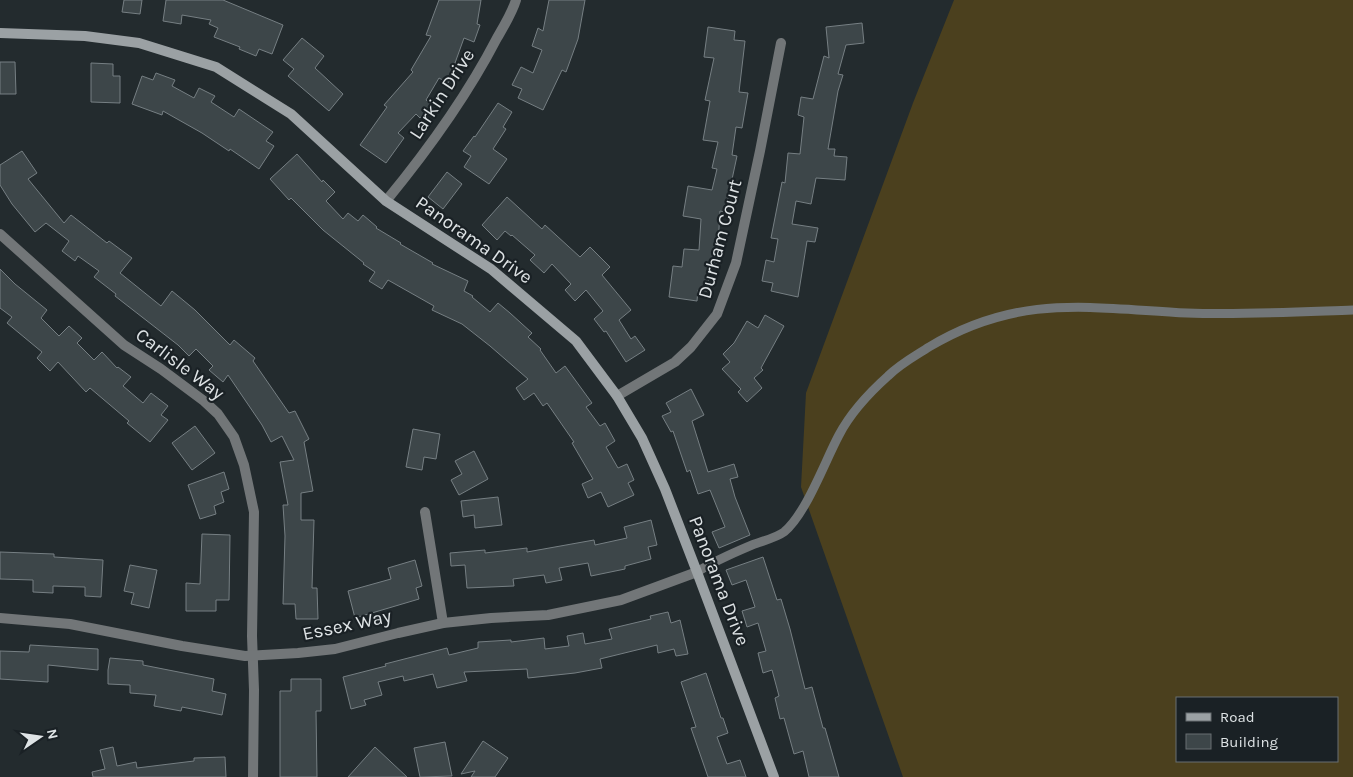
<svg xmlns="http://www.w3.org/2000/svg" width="1353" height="777" viewBox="0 0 1353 777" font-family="Karla,sans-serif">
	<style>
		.grass { fill: #4b401e; fill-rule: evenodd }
		.building { fill: #3d4649; stroke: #767f83 }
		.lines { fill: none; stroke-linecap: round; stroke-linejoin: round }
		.lane { stroke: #727678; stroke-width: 9 }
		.street { stroke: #727678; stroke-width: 10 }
		.secondary { stroke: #9ba1a4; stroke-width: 10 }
		.labels { text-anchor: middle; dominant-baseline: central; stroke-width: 4.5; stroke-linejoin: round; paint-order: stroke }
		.street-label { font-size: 19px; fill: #dee3e5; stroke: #1a2125 }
	</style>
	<rect width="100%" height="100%" fill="#232b2e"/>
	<!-- grass -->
	<path class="grass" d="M954,0H1353V777H903L801,487L806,393L913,103ZM1177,698H1337V761H1177Z"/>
	<!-- building -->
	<g class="building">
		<path d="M124,0H142L140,14L122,12Z"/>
		<path d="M166,0H223L283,25L272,54L259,49L256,56L239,49L240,47L214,37L218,28L209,24L211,20L182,15L181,24L163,21Z"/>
		<path d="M439,0H481L477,24L480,25L474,42L464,38L455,63L459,65L448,83L439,78L426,100L432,105L420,118L416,114L398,133L404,138L386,163L360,145L387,107L384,105L413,72L411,70L431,36L426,35Z"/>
		<path d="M549,0H585L578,39L566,72L562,70L543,110L518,98L522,89L512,85L521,67L533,73L542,50L532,46L538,28L543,31Z"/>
		<path d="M862,23L864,43L846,45L838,74L843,75L838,91L828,149H835L834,156L847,157L845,180L816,178L811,204L796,201L792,224L818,228L815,242L807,241L798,297L771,291L773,283L762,281L766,260L774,262L778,239L771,238L782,182L785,183L788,153L800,154L804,117L798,115L801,97L813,99L824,56L829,58L826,27Z"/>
		<path d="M708,27L735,31L734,40L745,41L739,92L748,93L742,128L736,127L732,155L737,156L725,212L720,211L717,263L711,262L707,291L698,290L697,301L669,297L673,266L682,267L684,249L699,250L701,219L683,216L688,186L712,190L717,169L712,168L718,142L703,140L710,101L705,100L714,58L704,57Z"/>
		<path d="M302,38L324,56L315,68L343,94L329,111L288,76L294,69L283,60Z"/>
		<path d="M0,62H15L16,94H0Z"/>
		<path d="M91,63L113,64V76H120V103L91,102Z"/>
		<path d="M156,73L175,80L172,86L194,98L199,88L215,96L211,102L234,117L239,109L273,132L266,141L274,146L259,169L230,149L229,151L202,133L163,111L162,115L132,104L142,76L153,80Z"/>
		<path d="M498,103L512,112L503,127L506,129L493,149L507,159L489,184L464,167L471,156L463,151L474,136L475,137Z"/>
		<path d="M22,151L37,173L28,179L64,223L71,215L107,243L109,241L132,258L120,273L161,306L172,291L195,310L230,345L234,340L255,358L253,361L289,413L295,411L309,439L304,442L313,491L301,493V520H314L312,588H317L318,619H296L295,604H283L285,536L283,505H288L280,462L294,460L282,436L271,442L262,425L228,375L223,382L209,370L213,366L196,349L189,356L178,345L115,296L116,294L94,277L99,271L78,256L75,261L62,251L69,241L46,223L35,232L12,204L0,185V165Z"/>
		<path d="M297,154L322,182L323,180L335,192L326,201L343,219L348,213L358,221L363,215L377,227L376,228L401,243L400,244L433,263L432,264L468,281L464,291L473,296L472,297L490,312L498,303L510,313L532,333L528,337L541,349L540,350L556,373L565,366L592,403L586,407L600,426L605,423L615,441L606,447L618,468L627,464L634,480L628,483L634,495L608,507L601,492L588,498L582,484L593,479L572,443L574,442L547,403L543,406L534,393L524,400L516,388L528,379L490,346L462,324L432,310L434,306L388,280L382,289L369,281L375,272L363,264L364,263L323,230L291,198L289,200L270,179Z"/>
		<path d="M447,172L462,184L443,209L428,197Z"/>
		<path d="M507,197L542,229L545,225L580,257L590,247L610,267L602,275L631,310L619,320L631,339L635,336L645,350L626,362L606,331L604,332L594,319L603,311L586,290L575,301L565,290L571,284L552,264L544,273L530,260L535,255L512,235L511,236L505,231L497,240L482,225Z"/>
		<path d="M0,269L15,284L47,310L41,318L59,336L69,326L82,338L77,343L94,360L102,352L117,368L118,367L131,377L123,386L143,403L151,393L168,406L161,415L168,420L150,442L127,423L129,421L90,388L86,392L58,362L50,371L37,358L42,352L7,323L12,317L0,308Z"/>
		<path d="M765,315L784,326L761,368L763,370L754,378L762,388L747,402L738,392L741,389L722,369L730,362L723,354L734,343L747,321L758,328Z"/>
		<path d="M691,389L704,415L692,421L708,472L734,464L738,477L730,479L735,497L750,535L719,548L712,532L725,527L710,490L698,494L690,470L687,472L673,431L671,432L662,416L671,412L666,403Z"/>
		<path d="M195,426L215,453L192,470L172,443Z"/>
		<path d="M413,429L440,434L436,459L424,457L422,470L406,467Z"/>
		<path d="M474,451L488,479L459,495L451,480L462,474L455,461Z"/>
		<path d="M224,472L229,489L221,492L224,502L214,506L216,514L200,519L188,485Z"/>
		<path d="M498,497L502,525L475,528L474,515L463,517L461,501Z"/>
		<path d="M651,520L657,545L648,547L651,559L625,566V569L591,576L588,563L559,568L562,580L546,583L544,575L513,579L514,586L467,588L465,565L451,566L450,553L485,550V553L527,548V552L594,540L595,545L627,538L624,527Z"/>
		<path d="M202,534L230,535L229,600H216V611H186V583L200,584Z"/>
		<path d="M0,552L54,554V557L103,560L101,597L85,596V587L53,586V593L33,592V580L0,579Z"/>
		<path d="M763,557L777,600L781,599L790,629L805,689L812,687L823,728H825L839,777H809L803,751L794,754L784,718L780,719L775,698L779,696L772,670L763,673L758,653L766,651L758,623L747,627L742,611L755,607L746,580L732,585L726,570Z"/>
		<path d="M415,560L422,586L416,588L419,599L355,618L348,591L391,579L388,568Z"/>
		<path d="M130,565L157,570L149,608L131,604L134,593L124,591Z"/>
		<path d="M668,612L671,623L680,620L688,654L676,656L674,649L658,653L657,645L600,659L602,668L575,673L528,678L527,669L464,672L467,681L437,688L433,674L404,681L403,676L378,682L382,695L364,700L366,705L351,709L343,677L386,666L385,664L447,648L449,655L478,648V642L511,640V642L544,638L545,649L569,646L567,636L583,633L585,644L612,639L609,629L651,619L650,616Z"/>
		<path d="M30,645L98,649V670L48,665V682L0,679V651L29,652Z"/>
		<path d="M110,658L143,661V665L214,679L212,691L226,694L222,715L182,707L181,711L154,706L156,695L130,693V685L108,684V670Z"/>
		<path d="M706,673L721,718H723L728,733L717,737L727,764L740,760L746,777H708L691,728L696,727L681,682Z"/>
		<path d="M291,679H321V711H316L317,777H280V691H291Z"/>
		<path d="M483,741L508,758L495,777H471L475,771L461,774Z"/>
		<path d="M445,742L452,776L420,777L414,748Z"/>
		<path d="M113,747L117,766L136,762L137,768L194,761V758L225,757L226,777H93L92,772L105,769L100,750Z"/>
		<path d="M375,747L407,777H348Z"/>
	</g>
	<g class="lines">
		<!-- lane -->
		<path class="lane" d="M697,572C714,561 733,553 752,545C762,541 776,538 784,532C806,514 825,461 839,435C851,412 869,393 888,376C900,364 915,356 929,347C1019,293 1089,308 1187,313C1243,315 1298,312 1353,310"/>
		<!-- street -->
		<g class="street">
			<path d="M386,201C428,150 467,96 497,38C504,26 512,13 516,0"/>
			<path d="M0,234L124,345L161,369L204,401L218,414L234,437L244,465L254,512L252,636L254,690L253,777"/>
			<path d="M617,396L675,362L691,347L717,314L736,263L760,151L781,43"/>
			<path d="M425,512L443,623"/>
			<path d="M0,618L70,624L182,646L245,656L298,653L335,649L398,633L443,623L491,618L548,615L621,600L697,572"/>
		</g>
		<!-- secondary -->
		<path class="secondary" d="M0,33L85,36L139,43L216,67L291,114L386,201L491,269L576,341L617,396L642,438L665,489L697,572L774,777"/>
	</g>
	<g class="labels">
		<!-- street labels -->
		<g class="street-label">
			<text transform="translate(442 94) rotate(-57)">Larkin Drive</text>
			<text transform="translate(720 239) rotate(-75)">Durham Court</text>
			<text transform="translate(474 240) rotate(35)">Panorama Drive</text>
			<text transform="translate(180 364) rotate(37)">Carlisle Way</text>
			<text transform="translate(719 581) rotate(69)">Panorama Drive</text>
			<text transform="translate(347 625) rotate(-12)">Essex Way</text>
		</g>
	</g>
	<!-- legend -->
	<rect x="1176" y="697" width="162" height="65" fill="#1a2125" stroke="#686f72"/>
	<rect x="1186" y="713" width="25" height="8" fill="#9ba1a4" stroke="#686f72"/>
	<text x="1220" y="722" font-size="15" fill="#dee3e5">Road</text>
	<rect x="1186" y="734" width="25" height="15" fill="#3d4649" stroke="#686f72"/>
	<text x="1220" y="747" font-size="15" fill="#dee3e5">Building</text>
	<!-- north arrow -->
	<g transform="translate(40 737) rotate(77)" stroke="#1a2125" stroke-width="4" paint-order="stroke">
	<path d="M0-4L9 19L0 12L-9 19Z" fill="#dee3e5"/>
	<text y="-8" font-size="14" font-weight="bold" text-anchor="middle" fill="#dee3e5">N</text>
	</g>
</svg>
